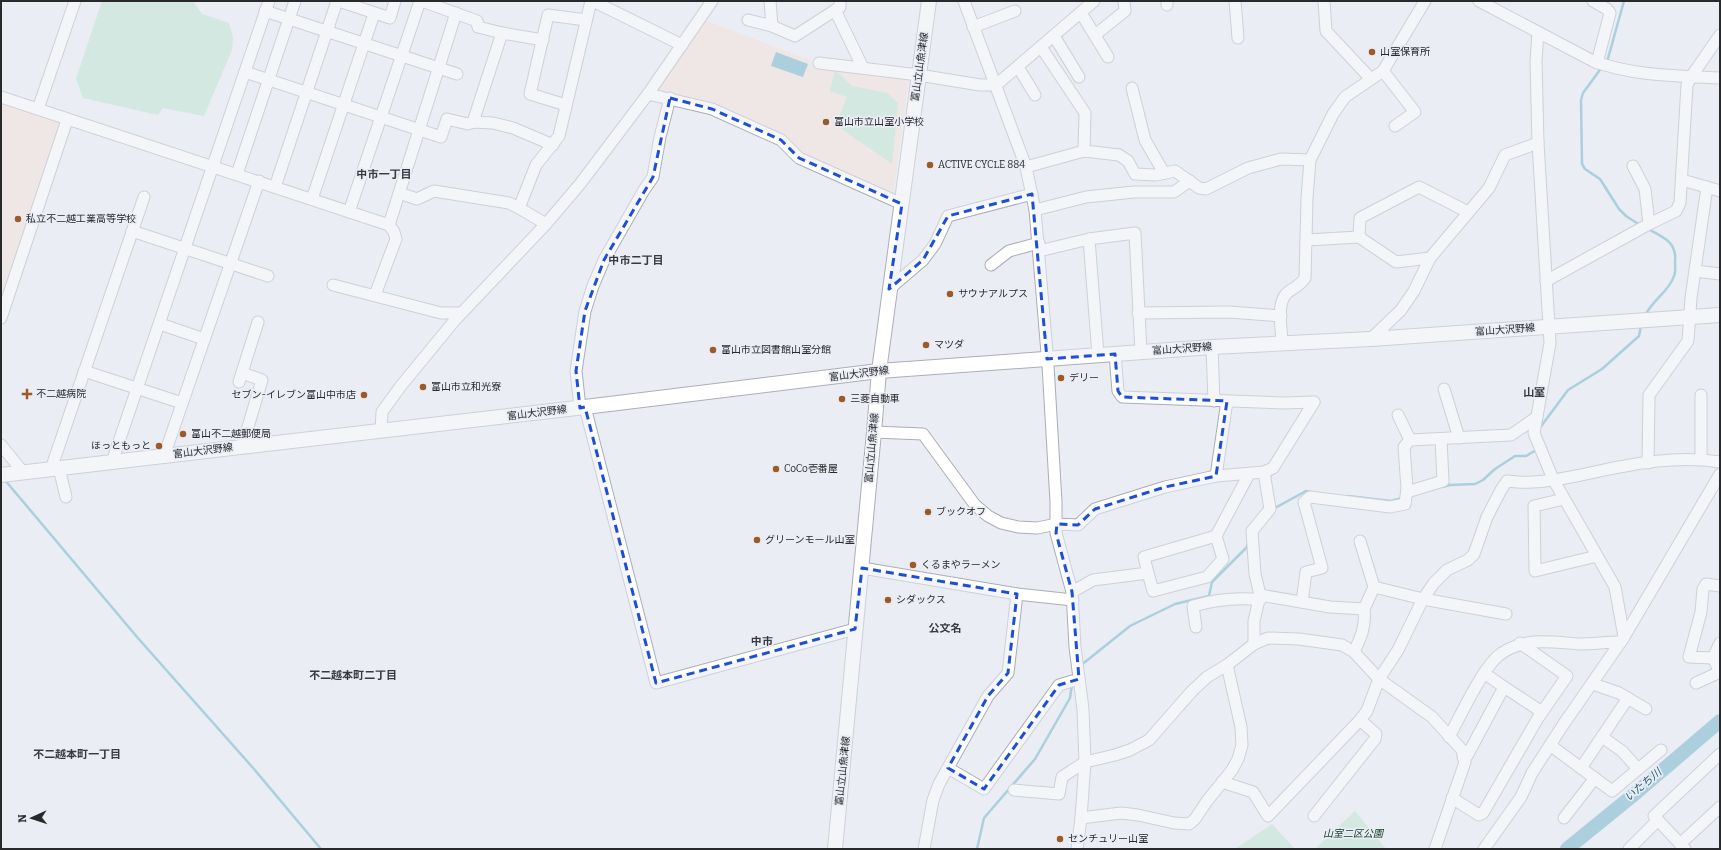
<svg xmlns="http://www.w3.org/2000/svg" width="1721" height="850" viewBox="0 0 1721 850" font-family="Bitter,'Noto Sans JP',serif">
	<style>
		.education { fill: #f6ddd4 }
		.green { fill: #b7e2c7 }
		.water { fill: #60aac0 }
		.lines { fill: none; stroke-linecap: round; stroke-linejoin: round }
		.stream { stroke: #60aac0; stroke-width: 2.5 }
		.river { stroke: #60aac0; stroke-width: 14 }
		.minor-casing { stroke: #abaeb4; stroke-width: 13 }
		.major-casing { stroke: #abaeb4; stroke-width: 16 }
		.minor { stroke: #fff; stroke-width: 11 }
		.major { stroke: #fff; stroke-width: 14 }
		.marked { fill: none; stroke: #1d4ed8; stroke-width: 3; stroke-dasharray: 8 5; stroke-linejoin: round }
		.poi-dot { fill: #9c5a29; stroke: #eaedf4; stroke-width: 1.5 }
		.labels { text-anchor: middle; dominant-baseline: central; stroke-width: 3.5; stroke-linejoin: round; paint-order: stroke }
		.poi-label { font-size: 10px; fill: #28292b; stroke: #eaedf4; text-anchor: start }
		.street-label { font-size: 10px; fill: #28292b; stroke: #eaedf4 }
		.park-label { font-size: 10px; font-style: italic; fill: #0d3c24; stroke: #eaedf4 }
		.neighbourhood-label { font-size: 11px; font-weight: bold; fill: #373a3f; stroke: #eaedf4 }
		.water-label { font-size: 11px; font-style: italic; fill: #1e5b6b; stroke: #eaedf4 }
	</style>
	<rect width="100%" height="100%" fill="#eaedf4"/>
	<!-- education -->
	<g class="education">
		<path d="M704,20L810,60L809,64L909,76L893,197L801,156L785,138L655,92Z"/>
		<path d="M1,97L67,120L1,318Z"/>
	</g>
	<!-- green -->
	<g class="green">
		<path d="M102,1H193L202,14L229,23L233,37L232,50L204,116L163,108L158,115L83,98L76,79Z"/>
		<path d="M835,70L852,86L887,93L898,103L892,164L836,125L847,97L830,91Z"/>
		<path d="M1355,811L1386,849H1315Z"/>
		<path d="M1272,824L1295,849H1235Z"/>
	</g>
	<!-- water -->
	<path class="water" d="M776,52L808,64L803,77L771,66Z"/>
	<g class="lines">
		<!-- stream -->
		<g class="stream">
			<path d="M1607,62L1624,1"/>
			<path d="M1602,67L1583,93L1581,100L1582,164L1585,169L1600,179L1619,209L1626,216L1640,225"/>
			<path d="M1645,316C1652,300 1669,292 1674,276C1676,272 1675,265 1675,261C1677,242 1663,237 1648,229"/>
			<path d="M1539,429L1568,390L1602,369L1639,336L1641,326"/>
			<path d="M4,479L137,637L254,769L321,849"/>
			<path d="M1442,487L1450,485L1475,484L1483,480L1495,469L1515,456H1526L1538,449"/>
			<path d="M1348,496L1391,501L1402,498"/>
			<path d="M1273,509L1306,491L1311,492"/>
			<path d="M1080,666L1130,626L1175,604L1209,596L1212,582L1247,547L1248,543"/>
			<path d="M977,849L984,818L1035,759L1070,698L1072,684"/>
		</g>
		<!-- river -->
		<path class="river" d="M1567,849L1637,792L1720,721"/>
		<!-- minor casing -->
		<g class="minor-casing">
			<g id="minor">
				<path d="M339,1L390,18L395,1"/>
				<path d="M422,1L477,21L478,27L502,33"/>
				<path d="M593,1L682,45"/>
				<path d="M770,1L772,26"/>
				<path d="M964,1L1026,167L1035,210L1048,365L1056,502V533L1072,592L1075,647L1083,709L1085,762L1081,818L1077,849"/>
				<path d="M1235,1L1238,38"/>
				<path d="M1324,1L1326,31L1371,79"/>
				<path d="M1479,1L1593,61C1633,76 1678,76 1720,78"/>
				<path d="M1593,1L1607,9L1610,13L1597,63"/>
				<path d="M1167,5V1"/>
				<path d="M835,10L863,68"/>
				<path d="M265,11L457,74"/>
				<path d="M1081,13L1108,57"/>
				<path d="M748,20L772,26L795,36L840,7V1"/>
				<path d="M973,27L1015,11"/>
				<path d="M1538,33L1536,61L1538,143L1550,343L1534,433L1553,479L1615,587L1624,637"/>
				<path d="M1095,35L1125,11L1124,1"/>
				<path d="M1054,36L1079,77"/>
				<path d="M1041,47L1085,113L1084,151"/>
				<path d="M819,63L919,75L980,85H996L1094,1"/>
				<path d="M1018,67L1035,95"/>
				<path d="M1383,71L1415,112L1395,126"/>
				<path d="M245,72L441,137L447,119L468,124L473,122L493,123L513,128L553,145"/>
				<path d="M1132,88L1145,140L1164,173"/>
				<path d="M648,94L712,109L781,140L799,158L902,204"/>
				<path d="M1,97L389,225L394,232L396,239L375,295"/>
				<path d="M566,105L530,94L548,15L586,20"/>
				<path d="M38,109L75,1"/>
				<path d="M473,122L502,33L543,40"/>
				<path d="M1633,166L1645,189L1649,224"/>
				<path d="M1026,167L1084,151L1119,155L1128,161L1135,174L1156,175L1175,171L1199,188L1206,189L1248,168L1281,159L1310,160"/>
				<path d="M237,174L295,1"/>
				<path d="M1682,180L1720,191"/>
				<path d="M275,187L337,1"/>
				<path d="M399,193L417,199L434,191L509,203L519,208L546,224"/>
				<path d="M312,199L374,14"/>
				<path d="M519,208L536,165L559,136L591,1"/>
				<path d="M1035,210L1086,197L1134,192H1174L1190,181"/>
				<path d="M349,212L420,1"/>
				<path d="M389,225L456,13"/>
				<path d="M132,231L268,276"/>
				<path d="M1359,237L1360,218L1419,187L1468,212"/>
				<path d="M1089,239L1098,355"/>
				<path d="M1307,240L1359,237L1396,262L1430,258"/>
				<path d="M1039,251L1089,239L1135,233L1141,352"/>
				<path d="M991,265L1009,251L1039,243"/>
				<path d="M1695,271L1720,274"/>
				<path d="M1546,281L1649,224L1676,211L1680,203L1687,85L1691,77L1720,35"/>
				<path d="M333,285L441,313H461"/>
				<path d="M889,289L923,260L935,244L948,216L1032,194"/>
				<path d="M1138,313L1229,312L1281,316"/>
				<path d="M1,318L67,120"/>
				<path d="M160,324L204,339"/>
				<path d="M1371,339L1401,310L1414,291L1430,258L1489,188L1505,155L1538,143"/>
				<path d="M1282,344C1282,329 1276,306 1286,294C1292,288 1299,287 1305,278L1307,198L1310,160L1333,114L1345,97L1383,71L1425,1"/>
				<path d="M1212,347L1214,401"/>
				<path d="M1115,354L1118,391L1122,397L1283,403L1314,402"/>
				<path d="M84,371L182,403"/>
				<path d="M242,373L262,380L242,447"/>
				<path d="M239,382L258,322"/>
				<path d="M1444,389L1459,438"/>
				<path d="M1701,395V459"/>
				<path d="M585,407L656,683L855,629"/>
				<path d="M580,408L576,371L585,311L593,286L604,260L644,190L653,177L660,137L670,98"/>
				<path d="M1398,415L1410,440"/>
				<path d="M381,431L382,412L400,387L455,320L546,224L580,184L648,94L712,1"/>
				<path d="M874,432L923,434L975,505L988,516L1001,523L1018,527L1037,528L1057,524L1078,525L1095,509L1165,487L1216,476L1264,472L1273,468L1314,402"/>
				<path d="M1,445L23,472"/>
				<path d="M164,456L259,181"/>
				<path d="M112,462L269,1"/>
				<path d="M1648,463L1649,395L1688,341L1691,298L1707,187"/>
				<path d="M59,468L66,497"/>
				<path d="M51,469L144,197"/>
				<path d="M1216,476L1227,401"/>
				<path d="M1407,492L1443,481L1441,439"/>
				<path d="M1564,499L1534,506L1535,571L1597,556"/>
				<path d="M1360,541L1374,587"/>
				<path d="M862,568L1017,594L1073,600"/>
				<path d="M1148,573L1144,557L1216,536"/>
				<path d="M1072,592L1093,580L1148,573L1153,591L1207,577L1223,559L1216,536L1249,474"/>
				<path d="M1260,595L1330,607L1364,609C1366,626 1361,637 1354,652"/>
				<path d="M1302,602L1306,572L1322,568L1304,502L1310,497L1390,507L1405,504L1407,488L1404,447L1410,440L1511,435L1537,417"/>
				<path d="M1364,609L1374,587L1423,599L1506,614"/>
				<path d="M1196,627L1193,606C1215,600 1237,597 1260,600"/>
				<path d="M1720,643L1713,658L1720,672"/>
				<path d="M1254,644V621L1260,595L1255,574L1252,531L1270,509L1264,472"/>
				<path d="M1713,658L1689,657L1701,612L1703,589L1706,584L1720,586"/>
				<path d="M1484,673L1504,687L1542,712"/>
				<path d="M1696,683L1720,672"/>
				<path d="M1593,684L1619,693L1646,709"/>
				<path d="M1449,737C1460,717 1484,664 1502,653C1526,637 1552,642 1579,644C1593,644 1607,642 1621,642"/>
				<path d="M1602,737L1622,751L1638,769"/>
				<path d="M1550,745L1612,791L1661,750"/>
				<path d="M1463,757L1467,756L1504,687"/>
				<path d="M948,768L984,789L1059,685L1079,679"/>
				<path d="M1581,768L1628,698"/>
				<path d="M1222,782L1253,792L1268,816L1360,720"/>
				<path d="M1014,790L1059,794L1062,777L1085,762L1115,755L1130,750L1149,740L1192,691L1207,677L1227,665L1254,644L1268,638L1299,639L1342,645L1354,652L1379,679L1432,717L1462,750L1465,762L1435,849"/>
				<path d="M1452,798L1479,815L1483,813L1538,718L1567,676L1520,643"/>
				<path d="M1314,816L1375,739L1376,734L1360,720L1367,711L1379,679L1398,650L1423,599L1434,583L1447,570L1468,560L1474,554L1487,517L1501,490L1507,481C1515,482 1524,483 1532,482C1564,481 1594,471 1625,466C1656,460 1689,457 1720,462"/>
				<path d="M1081,818L1121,813L1138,815L1174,823L1189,824L1195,819L1207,801L1232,770L1238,759L1242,745L1241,727L1227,665"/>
				<path d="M1564,818L1595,778"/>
				<path d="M1680,844L1720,807"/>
				<path d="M924,849L933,800L939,784L988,696L1008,673L1017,594"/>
				<path d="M1484,849L1521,797L1532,773L1563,725L1624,637L1720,474"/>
				<path d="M1629,849L1658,820"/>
				<path d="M1685,849L1654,816L1720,754"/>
			</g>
		</g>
		<!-- major casing -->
		<g class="major-casing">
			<g id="major">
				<path d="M1,475L585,407L879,371L1212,347L1371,339L1720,315"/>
				<path d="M835,849L874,432L879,371L929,1"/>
			</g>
		</g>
		<!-- minor -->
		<use href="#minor" class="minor"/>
		<!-- major -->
		<use href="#major" class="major"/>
	</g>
	<!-- marked area -->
	<path d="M0 0H1721V850H0ZM670,98L712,109L781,140L799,158L902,204L889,289L923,260L948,216L1032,194L1047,359L1115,354L1118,391L1122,397L1227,401L1216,476L1165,487L1095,509L1078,525L1057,524L1056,533L1072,592L1079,679L1059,685L984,789L948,768L988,696L1008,673L1017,594L862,568L855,629L656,683L585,407L580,408L576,371L585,311L604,260L653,177Z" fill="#eaedf4" fill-opacity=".55" fill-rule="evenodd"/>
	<path class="marked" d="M670,98L712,109L781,140L799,158L902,204L889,289L923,260L948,216L1032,194L1047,359L1115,354L1118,391L1122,397L1227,401L1216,476L1165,487L1095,509L1078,525L1057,524L1056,533L1072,592L1079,679L1059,685L984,789L948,768L988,696L1008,673L1017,594L862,568L855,629L656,683L585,407L580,408L576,371L585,311L604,260L653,177Z"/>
	<!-- markers -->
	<g class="poi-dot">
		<circle cx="1372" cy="52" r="4"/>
		<circle cx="826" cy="122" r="4"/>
		<circle cx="930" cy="165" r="4"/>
		<circle cx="18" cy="219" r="4"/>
		<circle cx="950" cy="294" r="4"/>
		<circle cx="926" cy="345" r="4"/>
		<circle cx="713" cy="350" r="4"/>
		<circle cx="1061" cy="378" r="4"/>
		<circle cx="423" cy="387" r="4"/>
		<path d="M25 388h4v4h4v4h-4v4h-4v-4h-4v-4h4z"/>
		<circle cx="364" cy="395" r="4"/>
		<circle cx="842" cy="399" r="4"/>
		<circle cx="183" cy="434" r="4"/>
		<circle cx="159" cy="446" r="4"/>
		<circle cx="776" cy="469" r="4"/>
		<circle cx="928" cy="512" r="4"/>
		<circle cx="757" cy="540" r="4"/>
		<circle cx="913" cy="565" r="4"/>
		<circle cx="888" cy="600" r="4"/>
		<circle cx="1060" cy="839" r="4"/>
	</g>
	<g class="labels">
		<!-- poi labels -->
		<g class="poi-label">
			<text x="1380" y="52">山室保育所</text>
			<text x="834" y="122">富山市立山室小学校</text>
			<text x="938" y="165">ACTIVE CYCLE 884</text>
			<text x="26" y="219">私立不二越工業高等学校</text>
			<text x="958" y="294">サウナアルプス</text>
			<text x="934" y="345">マツダ</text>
			<text x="721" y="350">富山市立図書館山室分館</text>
			<text x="1069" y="378">デリー</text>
			<text x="431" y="387">富山市立和光寮</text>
			<text x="36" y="394">不二越病院</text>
			<text x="356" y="395" text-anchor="end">セブン-イレブン富山中市店</text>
			<text x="850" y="399">三菱自動車</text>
			<text x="191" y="434">富山不二越郵便局</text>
			<text x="151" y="446" text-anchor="end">ほっともっと</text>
			<text x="784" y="469">CoCo壱番屋</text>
			<text x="936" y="512">ブックオフ</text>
			<text x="765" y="540">グリーンモール山室</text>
			<text x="921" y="565">くるまやラーメン</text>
			<text x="896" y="600">シダックス</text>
			<text x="1068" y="839">センチュリー山室</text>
		</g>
		<!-- street labels -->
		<g class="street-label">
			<text transform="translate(920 67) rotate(-82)">富山立山魚津線</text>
			<text transform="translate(1505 330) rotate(-4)">富山大沢野線</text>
			<text transform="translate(1182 349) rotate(-4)">富山大沢野線</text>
			<text transform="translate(859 374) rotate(-7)">富山大沢野線</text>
			<text transform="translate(537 413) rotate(-7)">富山大沢野線</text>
			<text transform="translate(872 448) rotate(-85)">富山立山魚津線</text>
			<text transform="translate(203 451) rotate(-7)">富山大沢野線</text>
			<text transform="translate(843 771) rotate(-84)">富山立山魚津線</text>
		</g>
		<!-- park labels -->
		<g class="park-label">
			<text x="1353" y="834">山室二区公園</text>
		</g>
		<!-- neighbourhood labels -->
		<g class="neighbourhood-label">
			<text x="384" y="174">中市一丁目</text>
			<text x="636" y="260">中市二丁目</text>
			<text x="1534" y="392">山室</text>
			<text x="945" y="628">公文名</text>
			<text x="762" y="641">中市</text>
			<text x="353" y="675">不二越本町二丁目</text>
			<text x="77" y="754">不二越本町一丁目</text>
		</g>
		<!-- water labels -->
		<g class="water-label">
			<text transform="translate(1643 785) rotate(-40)">いたち川</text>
		</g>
	</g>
	<!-- border -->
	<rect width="1721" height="850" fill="none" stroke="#28292b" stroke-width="4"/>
	<!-- north arrow -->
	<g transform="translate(32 818) rotate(267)" stroke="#eaedf4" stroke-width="3" paint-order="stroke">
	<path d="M0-3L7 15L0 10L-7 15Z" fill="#28292b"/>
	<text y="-6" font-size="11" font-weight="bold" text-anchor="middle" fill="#28292b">N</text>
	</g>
</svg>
